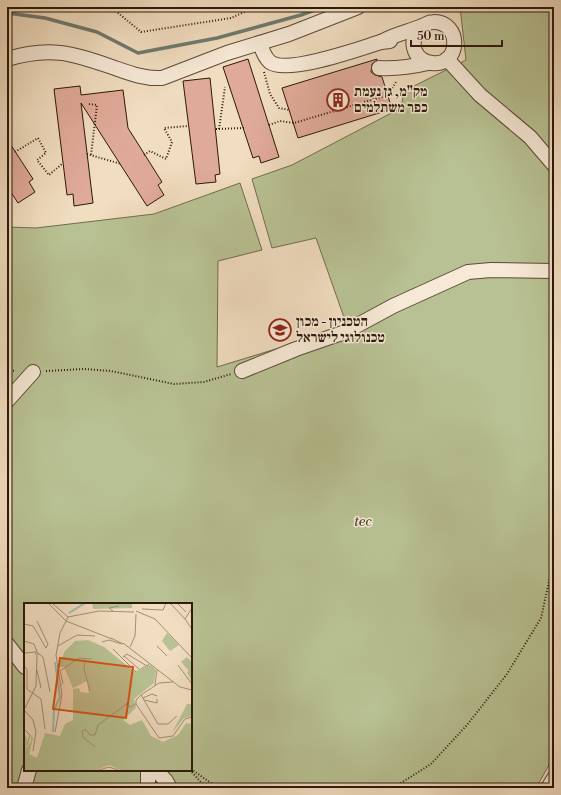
<svg xmlns="http://www.w3.org/2000/svg" width="561" height="795" viewBox="0 0 561 795" font-family="'Libre Bodoni','Frank Ruhl Libre',serif">
	<style>
		.green { fill: #b8c193; stroke: #726c4e; fill-rule: evenodd }
		.lines { fill: none; stroke-linecap: round; stroke-linejoin: round }
		.stream { stroke: #6f7a6f; stroke-width: 3.5 }
		.building { fill: #e0aa99; stroke: #2d180a }
		.minor-casing { stroke: #5e4938; stroke-width: 16 }
		.path { stroke: #2d180a; stroke-width: 2; stroke-dasharray: 1 2; stroke-linecap: butt }
		.minor { stroke: #f6e9d6; stroke-width: 14 }
		.labels { text-anchor: middle; dominant-baseline: central; stroke-width: 3; stroke-linejoin: round; paint-order: stroke }
		.poi-label { font-size: 14px; font-weight: bold; fill: #2d180a; stroke: #f6e9d6; text-anchor: start }
		.park-label { font-size: 14px; font-style: italic; fill: #574b33; stroke: #f6e9d6 }
		.inset-river { fill: none; stroke: #9bbcb2; stroke-width: 2 }
		.inset-road { fill: none; stroke: #a38e77; stroke-width: 1 }
		.view { fill: #d5520c; fill-opacity: 0.15; stroke: #d5520c; stroke-width: 2 }
		.inset-edge { fill: none; stroke: #2d180a; stroke-width: 2 }
	</style>
	<rect width="100%" height="100%" fill="#f1ddc0"/>
	<filter id="stains"><feTurbulence type="fractalNoise" baseFrequency=".005" numOctaves="4"/><feColorMatrix values="0 0 0 0 .2 0 0 0 0 .09 0 0 0 0 .02 0 0 0 .5 -.17"/></filter>
	<radialGradient id="worn" r=".72"><stop offset=".6" stop-color="#630" stop-opacity="0"/><stop offset="1" stop-color="#630" stop-opacity=".3"/></radialGradient>
	<!-- green -->
	<path class="green" d="M460,7H541L554,13V756L536,788H7V227L36,228L154,214L240,183L262,250L218,261L217,367L328,333L346,323L316,238L272,248L252,179L292,165L401,108L404,91L466,60ZM25,604H191V770H25Z"/>
	<g class="lines">
		<!-- stream -->
		<path class="stream" d="M7,13L45,18L97,32L138,53L217,38L301,15L323,7"/>
	</g>
	<!-- building -->
	<g class="building">
		<path d="M248,59L279,157L261,163L259,156L253,158L223,67Z"/>
		<path d="M377,59V60L372,64L371,72L375,75L382,77L392,109L298,138L282,88Z"/>
		<path d="M210,78L220,174L215,175L216,182L196,184L183,81Z"/>
		<path d="M80,86L81,95L123,90L128,128L162,182L158,185L164,195L147,206L81,103L93,203L74,206L73,194L67,195L54,89Z"/>
		<path d="M7,139L33,179L29,182L35,192L18,203L7,186Z"/>
	</g>
	<g class="lines">
		<!-- minor casing -->
		<g class="minor-casing">
			<g id="minor">
				<path d="M381,42C395,34 408,32 422,26C426,25 428,22 433,22C462,21 461,67 432,63C424,62 418,58 415,51C411,41 415,33 422,26"/>
				<path d="M260,43C262,50 265,58 270,62C287,75 361,48 381,42L390,41"/>
				<path d="M7,59C50,46 71,53 112,67C129,73 144,79 162,78L227,53L289,34L358,7"/>
				<path d="M447,59L480,95L530,137L554,165"/>
				<path d="M379,68C397,69 411,67 428,63"/>
				<path d="M242,371L296,349L345,332L393,306L468,272L491,270L554,271"/>
				<path d="M7,401L33,372"/>
				<path d="M7,644L25,667"/>
				<path d="M156,770L166,781L170,788"/>
				<path d="M24,788L29,770"/>
				<path d="M148,788V770"/>
				<path d="M548,788L554,778"/>
			</g>
		</g>
		<!-- path -->
		<g class="path">
			<path d="M111,7L141,32L231,18L255,7"/>
			<path d="M264,72L270,94L279,108L289,110"/>
			<path d="M89,104L97,105L91,155"/>
			<path d="M269,125L280,121L294,123L388,95L396,82"/>
			<path d="M216,129L244,128"/>
			<path d="M219,129L225,87"/>
			<path d="M15,152L38,138L46,153L37,160L49,175L63,163"/>
			<path d="M87,154L121,164"/>
			<path d="M144,155L150,151L166,159L172,142L164,128L188,126"/>
			<path d="M7,370L16,371"/>
			<path d="M46,371L84,369L111,371L174,384L204,382L231,374"/>
			<path d="M191,769L218,788"/>
			<path d="M190,770L206,788"/>
			<path d="M393,788L431,764L467,725L507,674L541,618L554,559"/>
		</g>
		<!-- minor -->
		<use href="#minor" class="minor"/>
	</g>
	<!-- icons -->
	<defs>
		<g id="building-ring" transform="scale(1.15)"><circle r="9.5" fill="#f6e9d6" stroke="#8f2418" stroke-width="1.5"/><path d="M-4-6H4V6H1V3H-1V6H-4ZM-2.5-4.3h1.7v1.8h-1.7ZM.8-4.3h1.7v1.8H.8ZM-2.5-1h1.7V.8h-1.7ZM.8-1h1.7V.8H.8Z" fill="#8f2418"/></g>
		<g id="university-ring" transform="scale(1.15)"><circle r="9.5" fill="#f6e9d6" stroke="#8f2418" stroke-width="1.5"/><path d="M0-5L7-2L0 1L-7-2ZM-4 1L0 2.5L4 1V4Q0 6-4 4Z" fill="#8f2418"/></g>
	</defs>
	<g fill-rule="evenodd">
		<use href="#building-ring" x="338" y="100"/>
		<use href="#university-ring" x="280" y="330"/>
	</g>
	<g class="labels">
		<!-- poi labels -->
		<g class="poi-label">
			<text x="354" y="92">מק"מ, גן נעמת<tspan x="354" dy="16">כפר משתלמים</tspan></text>
			<text x="296" y="322">הטכניון - מכון<tspan x="296" dy="16">טכנולוגי לישראל</tspan></text>
		</g>
		<!-- park labels -->
		<g class="park-label">
			<text x="363" y="522">tec</text>
		</g>
	</g>
	<!-- overview -->
	<g transform="translate(24 603)">
		<rect width="168" height="168" fill="#f1ddc0"/>
		<path d="M68,0H108V5L69,6ZM143,30L155,42L146,48L138,38ZM64,37L80,44L111,69L120,63L127,62L132,67L130,80L110,96L112,105L99,117L106,122L118,117L127,133L139,139L154,132L162,120L168,121V168H99L85,162L70,168H0V130L3,135L2,145L7,138V132L9,135L5,151L13,155L21,130L36,133L41,121L49,117V86L55,85L56,89L65,90L63,78L49,85L40,64H34L41,48L51,38ZM163,54L168,59V78L163,69L165,68L157,59ZM163,101H168V113L160,115L148,130Z" fill="#b8c193"/>
		<path class="inset-river" d="M45,10L61,0M29,129L30,107L36,94L31,59"/>
		<path class="inset-road" d="M24,0L42,18L88,36M28,0L44,14L75,8L110,9M146,0L161,16M153,0L162,9M168,5L161,16L168,26M118,6L139,7L142,0M89,8L85,5L95,3M112,8L131,16L168,55M0,21L9,23L22,45L24,41L13,18M87,35L99,41M0,38L10,41L13,49M78,39L85,37L98,41M99,40L156,84L168,87M34,43L53,32L71,33M133,43L143,53M106,44L111,33L112,11M89,46L112,69M0,50L13,49L15,51H11M15,51L19,54L26,89M100,53L115,66M99,54L103,51L123,63L126,60M61,56L60,66L66,88M154,62L168,81M0,63L3,66V86L17,96L21,126M13,67L17,85M36,68L55,55L68,56M149,79L135,80L117,92L134,121H144L153,113M131,82L133,67M36,83L39,80L36,68M117,92L112,97V101L135,135L149,133L161,116L168,114M119,95L128,91L133,93M120,97L133,100V96M101,101L106,104L112,101M0,107L12,83L13,52M0,107L9,117L12,129L9,148M0,126L6,132L3,142M31,129L38,92L32,52L36,30L44,14M71,144L59,134L58,128L61,126L66,132H71L74,122L105,99M72,168L85,164L97,168"/>
		<path class="view" d="M36,55L109,64L102,115L29,106Z"/>
		<rect width="168" height="168" class="inset-edge"/>
	</g>
	<!-- margin -->
	<rect width="561" height="795" fill="none" stroke="#f1ddc0" stroke-width="24"/>
	<rect x="8" y="8" width="545" height="779" fill="none" stroke="#2d180a" stroke-width="2"/>
	<rect x="12" y="12" width="537" height="771" fill="none" stroke="#2d180a"/>
	<!-- scale -->
	<path d="M411 40v6h91v-6" fill="none" stroke="#2d180a" stroke-width="2"/>
	<text x="417" y="40" font-size="12" fill="#2d180a" stroke="#f6e9d6" stroke-width="3" paint-order="stroke">50 m</text>
	<rect width="100%" height="100%" filter="url(#stains)"/>
	<rect width="100%" height="100%" fill="url(#worn)"/>
</svg>
